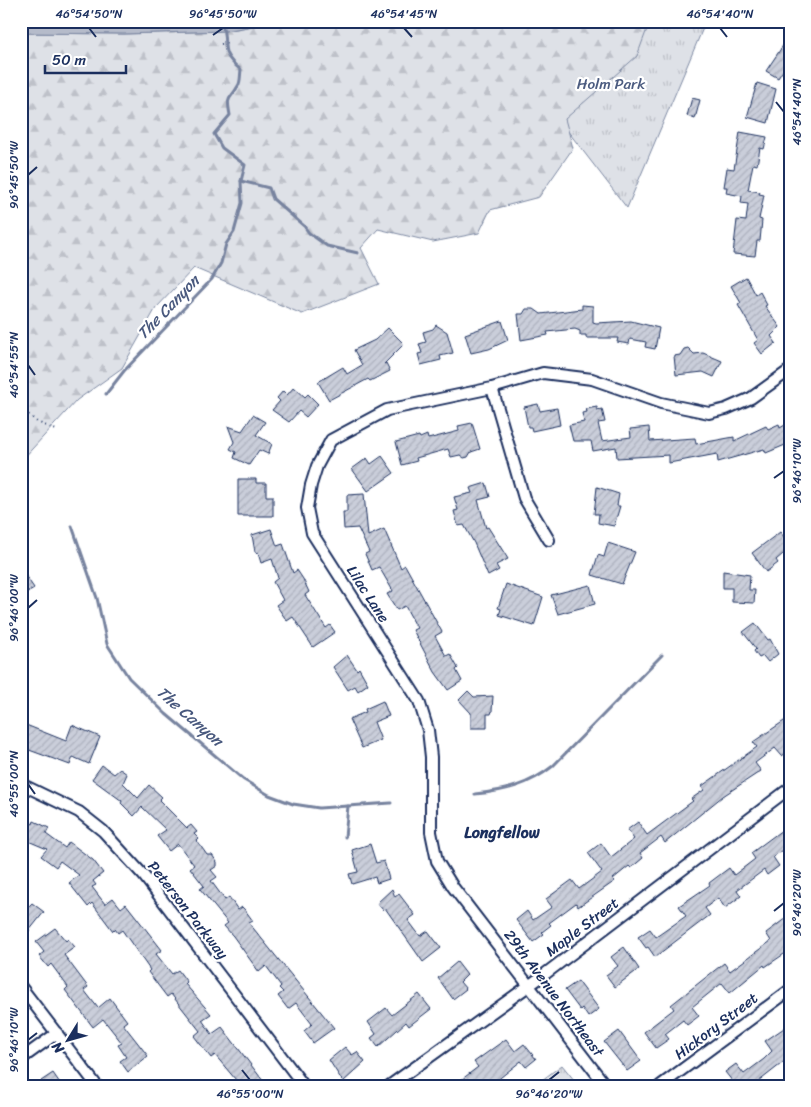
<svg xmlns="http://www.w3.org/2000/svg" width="811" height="1107" viewBox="0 0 811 1107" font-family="Sriracha,sans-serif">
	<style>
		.grass { fill: url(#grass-tufts); stroke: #7c88a2 }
		.forest { fill: url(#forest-firs); stroke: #7c88a2 }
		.water { fill: #b5bbca; stroke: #77839f }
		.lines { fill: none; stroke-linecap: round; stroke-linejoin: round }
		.stream { stroke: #77839f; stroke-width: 3 }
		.building { fill: url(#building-hatch); stroke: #1b2f5e }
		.minor-casing { stroke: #1b2f5e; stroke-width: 14 }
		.path { stroke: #1b2f5e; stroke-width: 2; stroke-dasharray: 1 4; stroke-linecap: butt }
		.minor { stroke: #fff; stroke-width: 10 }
		.ticks { fill: none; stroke: #1b2f5e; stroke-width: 2 }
		.labels { text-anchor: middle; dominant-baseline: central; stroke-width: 4.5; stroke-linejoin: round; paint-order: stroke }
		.park-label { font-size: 15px; fill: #4c5c80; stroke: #fff }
		.street-label { font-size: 15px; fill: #1b2f5e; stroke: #fff }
		.water-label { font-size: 16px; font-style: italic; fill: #49597e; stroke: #fff }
		.neighbourhood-label { font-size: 16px; font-weight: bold; fill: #1b2f5e; stroke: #fff }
		.neatline { fill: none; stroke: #1b2f5e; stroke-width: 2 }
		.ticks-label { font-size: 12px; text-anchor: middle; fill: #1b2f5e }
	</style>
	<defs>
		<pattern id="grass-tufts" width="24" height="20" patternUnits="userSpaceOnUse" patternTransform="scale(1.25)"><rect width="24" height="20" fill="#dee1e7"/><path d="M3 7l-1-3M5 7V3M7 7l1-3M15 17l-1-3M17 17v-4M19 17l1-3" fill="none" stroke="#bec1c9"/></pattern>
		<pattern id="forest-firs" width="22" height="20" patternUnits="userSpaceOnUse" patternTransform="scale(1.25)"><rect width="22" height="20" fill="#dee1e7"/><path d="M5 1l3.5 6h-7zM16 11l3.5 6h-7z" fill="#bec1c9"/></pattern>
		<pattern id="building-hatch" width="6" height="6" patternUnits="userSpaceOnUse" patternTransform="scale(1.25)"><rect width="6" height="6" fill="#caceda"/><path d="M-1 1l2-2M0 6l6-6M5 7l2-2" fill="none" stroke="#adb1be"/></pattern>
	</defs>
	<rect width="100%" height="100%" fill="#fff"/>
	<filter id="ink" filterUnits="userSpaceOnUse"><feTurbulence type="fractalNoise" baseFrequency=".02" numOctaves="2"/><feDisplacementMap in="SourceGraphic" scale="10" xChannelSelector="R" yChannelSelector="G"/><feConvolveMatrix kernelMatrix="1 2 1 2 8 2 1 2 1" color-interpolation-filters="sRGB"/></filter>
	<g filter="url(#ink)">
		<!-- grass -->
		<g class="grass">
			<path d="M483,21H706L627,208Z"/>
			<path d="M562,1065L579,1086H534Z"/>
		</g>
		<!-- forest -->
		<path class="forest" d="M281,21H650L637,56L565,119L573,148L539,197L490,210L479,233L433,242L378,229L361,248L379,284L302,314L194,268L156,308L122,368L77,400L21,461V33L124,34L225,31Z"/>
		<!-- water -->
		<path class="water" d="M21,21H281L225,31L124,34L21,33Z"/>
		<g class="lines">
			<!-- stream -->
			<g class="stream">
				<path d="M241,181L269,188L273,199L304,226L309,233L327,246L358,253"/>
				<path d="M106,394L124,371L212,279L221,263L226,244L234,232L242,203L241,181L245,165L222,148L214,134L230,115C226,94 230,101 238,86C241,82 240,75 241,70C216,51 230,44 221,21"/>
				<path d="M72,526L97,598L107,644L129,678L166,714L244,780L269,795L293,804L319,808L391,803"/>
				<path d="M475,794C505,791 529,785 553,766L662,655"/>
				<path d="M345,837L348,806"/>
			</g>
		</g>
		<!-- building -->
		<g class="building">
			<path d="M790,35V73L784,69L778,78L766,71Z"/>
			<path d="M757,83L776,89L768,123L747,117Z"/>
			<path d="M692,98L700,100L695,119L687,116Z"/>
			<path d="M740,132L767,137L764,149L760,148L757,165L753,164L748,190L760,192L759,194L764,195L759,219L762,220L760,241H757L755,256L733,254L737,220L746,221L748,204L741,203L742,196L726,193L727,187H724L727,168L734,169Z"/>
			<path d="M746,277L756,295L760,292L767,305L765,306L780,327L771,336L776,343L762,354L754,343L758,340L738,305L741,303L731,286Z"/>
			<path d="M582,305L593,306V322L596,323L631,321L659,328L655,349L645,347L646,342L630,339L629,344L617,342L618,338H586V335H580V331L575,329L547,332L548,335L521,340L518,314H523L526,309H534L541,314L582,309Z"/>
			<path d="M502,321L508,340L489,349L471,353L465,334Z"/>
			<path d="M436,325L447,332L453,353L440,356L441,360L421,365L418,354L422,353L419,344L426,342L423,332L433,329Z"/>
			<path d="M388,328L404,344L384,364L386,363L390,371L370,381L368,379L329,400L318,382L343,367L347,374L362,365L354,350L375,340Z"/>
			<path d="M688,348L694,354L703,353L722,361L714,377L703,372L676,375L674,356L680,355L684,349Z"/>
			<path d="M294,387L305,397L308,394L318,404L306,417L299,411L289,422L272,410L280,401L277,398L283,391L287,395Z"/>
			<path d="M538,404L540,411L557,408L560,425L532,431L531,427H528L524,407Z"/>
			<path d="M597,407V410L602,409L605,422L598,423L602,441L631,437L630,429L649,427L650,441L695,438L696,444L734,437V441L766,426L768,429L779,424L780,428L785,425L790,436V443L766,453L764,449L718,462L717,454L669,463V455L617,458L616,447L593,451L591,441H573L569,425L584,422L582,413L587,412L586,409Z"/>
			<path d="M253,415L265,422L256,435L272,444L268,454L259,450L249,465L234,458L236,452L230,449L234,442L228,426L242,431Z"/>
			<path d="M472,423L480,449L471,452L468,457L464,458L460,455L451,457L448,449L416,458L417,461L402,465L396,442L419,436L420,438L427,435L428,439L459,431L458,426Z"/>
			<path d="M382,456L394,473L368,491L352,469L367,458L371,464Z"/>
			<path d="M238,479H256V483H266V496H273V516H238Z"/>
			<path d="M486,483L490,497L478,500L486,528L488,527L508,559L496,565L499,570L488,576L474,543L464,525L458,526L454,511L458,510L454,497L472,493L470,488Z"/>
			<path d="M597,487L619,494L617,506H620L614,526L598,523L599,514H594Z"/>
			<path d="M364,494L368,536L384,529L401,568L405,565L442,632L435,636L446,656L450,654L458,668L456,670L462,681L448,690L435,672L413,630L417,628L405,606L397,610L387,594L393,591L379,567L372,570L365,554L369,552L358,528L344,529L343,512H347V495Z"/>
			<path d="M271,529L277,546L283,544L293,573L297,570L303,579L309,592L305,595L326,628L330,625L335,632L313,647L293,617L287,621L276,605L283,600L273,582L278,578L272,559L261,563L258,553L255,552L252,535Z"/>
			<path d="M780,532L790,544V548L776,560L778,563L766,572L752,553Z"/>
			<path d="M608,543L635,552L622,584L592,575L598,555L604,557Z"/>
			<path d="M21,569L34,588L21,596Z"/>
			<path d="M723,571L750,575L749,590H755L754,603L732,602V588H723Z"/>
			<path d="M506,584L543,597L534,626L499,615L501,609L498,608Z"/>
			<path d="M590,585L595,604L558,614L551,595Z"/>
			<path d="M755,623L768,640L770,639L778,654L768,662L763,656L759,658L754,651L756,649L743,632Z"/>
			<path d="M347,655L357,670L359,668L368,684L358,691L355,686L348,690L333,667Z"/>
			<path d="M468,691L474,697L493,696L492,711L491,714H487V728H471V713L459,700Z"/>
			<path d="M383,701L389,716L374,722L381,740L362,748L349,719L366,712L365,709Z"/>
			<path d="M790,717V750L782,756L775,748L755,763L761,771L723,796L665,843L661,837L640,853L643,858L631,868L629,866L613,879L615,881L578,907L576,903L549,923L551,925L542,932L544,934L533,942L516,920L527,911L533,920L552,907L546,899L572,880L579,889L602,872L588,853L601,843L611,857L634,839L627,830L638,822L647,835L693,801L691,799L704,790L702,786L757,747L753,742Z"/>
			<path d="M26,725L66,741L72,725L100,737L89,764L73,757L70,765L21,747V737Z"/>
			<path d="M102,765L114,774L120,769L127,774L123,783L138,798L149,785L162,797L159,800L187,828L191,825L197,832L194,834L199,839L197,841L207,855H212L217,862V866L211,870L217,877L211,881L225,900L229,897L238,910L242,907L245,910L253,921L249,923L334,1028L313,1043L304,1031L312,1024L296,1003L288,1009L278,996L283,992L279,988L281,986L266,966L259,972L233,936L224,926L228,923L200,889L204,886L190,868L194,865L178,844L169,851L157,836L166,830L142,807L134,816L121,803L122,801L92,779Z"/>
			<path d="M21,819L33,824L34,821L49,828L46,834L65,848L69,842L93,860L103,873L93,881L96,885L92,887L105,904L113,898L121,908L126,904L162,950L156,954L172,974L178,970L187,982L185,984L211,1014L202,1020L212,1034L222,1027L267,1086H241L215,1055L211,1058L194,1036L200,1031L171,994L167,997L148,972L150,970L122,930L118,933L115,929L113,931L92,903L88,907L69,883L79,875L60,861L56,867L41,856L47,849L21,838Z"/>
			<path d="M790,824V844L773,857L779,866L767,875L764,870L737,890L741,896L725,908L718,898L705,908L710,915L655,957L648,947L646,948L638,937L650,929L656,937L686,916L679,906L710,885L709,883L729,868L734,875L755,859L751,853Z"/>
			<path d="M370,844L376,863L384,861L389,879L377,883L375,877L352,884L349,874L358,872L352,850Z"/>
			<path d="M392,889L395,897L399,894L415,915L408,920L420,936L428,931L441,948L423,962L385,908L383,910L377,903Z"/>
			<path d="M21,902L28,907L32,903L44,912L21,941Z"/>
			<path d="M790,915V950L765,967L764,965L730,993L722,983L692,1007L699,1016L687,1025L683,1020L665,1034L669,1039L656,1048L644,1032L674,1009L671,1005L724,963L730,971L771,941L766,933Z"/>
			<path d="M55,928L66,941L68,939L75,947L64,955L88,987L84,990L98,1008L110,998L127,1021L123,1024L148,1056L128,1072L120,1061L126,1057L118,1045L122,1043L103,1019L93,1027L65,990L68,987L51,964L48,967L39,956L44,952L36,942Z"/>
			<path d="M624,947L639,969L615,987L606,975L618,966L611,957Z"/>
			<path d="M457,962L467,975L460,982L466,989L453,999L438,978Z"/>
			<path d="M578,981L599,1009L588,1017L582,1008L580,1010L565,990Z"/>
			<path d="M419,994L431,1009L409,1026L406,1022L378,1047L371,1038L376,1034L368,1022L386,1008L392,1015Z"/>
			<path d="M790,1024V1057L753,1086H739L735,1081L733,1082L725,1072L736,1064L744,1074L764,1059L772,1051L765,1041Z"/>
			<path d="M619,1031L641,1061L627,1071L604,1042Z"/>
			<path d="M506,1039L515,1051L524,1044L536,1059L526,1067L521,1061L490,1086H453L478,1067L474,1062Z"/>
			<path d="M345,1047L352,1055L357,1052L365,1062L343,1082L329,1060Z"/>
			<path d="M53,1073L62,1086H46L41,1081Z"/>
		</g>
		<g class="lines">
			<!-- minor casing -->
			<g class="minor-casing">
				<g id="minor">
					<path d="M492,388L524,498L549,540"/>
					<path d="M21,784L79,812L103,831L144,876L304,1086"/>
					<path d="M21,987L97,1086"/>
					<path d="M21,1059L57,1033"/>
					<path d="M389,1086L541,977L790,788"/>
					<path d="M606,1086L453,887L437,861L431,832V757L428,730L419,701L312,533L307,508L311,485L317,466L331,440L387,410L492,388L543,373L592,379L661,403L709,413L726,409L751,398L790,370"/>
					<path d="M660,1086L790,990"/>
				</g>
			</g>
			<!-- path -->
			<g class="path">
				<path d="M221,44L229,43"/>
				<path d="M21,408L37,422L56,430"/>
			</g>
			<!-- minor -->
			<use href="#minor" class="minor"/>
		</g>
	</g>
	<!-- ticks -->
	<path class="ticks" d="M89,28L96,37M404,28L412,37M720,28L727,37M213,35L223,28M776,102L784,112M28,175L37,167M28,365L35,375M774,478L784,471M28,608L37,600M28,784L35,794M774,911L784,903M28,1040L37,1033M242,1070L250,1080M549,1080L559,1072"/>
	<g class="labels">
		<!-- park labels -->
		<g class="park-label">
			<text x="611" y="84">Holm Park</text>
		</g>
		<!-- street labels -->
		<g class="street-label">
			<text transform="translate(368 594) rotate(57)">Lilac Lane</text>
			<text transform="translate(188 910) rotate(52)">Peterson Parkway</text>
			<text transform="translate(582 927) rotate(-37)">Maple Street</text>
			<text transform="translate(554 993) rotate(53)">29th Avenue Northeast</text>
			<text transform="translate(716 1026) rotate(-37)">Hickory Street</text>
		</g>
		<!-- water labels -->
		<g class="water-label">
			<text transform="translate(168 307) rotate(-46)">The Canyon</text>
			<text transform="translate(190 716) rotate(41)">The Canyon</text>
		</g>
		<!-- neighbourhood labels -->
		<g class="neighbourhood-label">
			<text x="502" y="832">Longfellow</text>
		</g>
	</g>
	<!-- margin -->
	<rect width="811" height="1107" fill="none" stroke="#fff" stroke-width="55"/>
	<!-- north arrow -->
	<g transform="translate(68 1040) rotate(233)" stroke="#ffffff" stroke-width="4" paint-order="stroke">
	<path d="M0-4L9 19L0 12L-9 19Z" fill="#1b2f5e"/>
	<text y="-8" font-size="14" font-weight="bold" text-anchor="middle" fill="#1b2f5e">N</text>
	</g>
	<!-- scale -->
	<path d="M45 65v8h81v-8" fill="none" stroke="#1b2f5e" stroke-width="2.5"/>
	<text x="52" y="65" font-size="15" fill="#1b2f5e" stroke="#ffffff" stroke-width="4" paint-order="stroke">50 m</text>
	<rect x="28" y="28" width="756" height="1052" class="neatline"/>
	<g class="ticks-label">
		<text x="89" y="18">46°54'50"N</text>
		<text x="223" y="18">96°45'50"W</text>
		<text x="404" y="18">46°54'45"N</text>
		<text x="720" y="18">46°54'40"N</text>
		<text transform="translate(797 112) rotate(-90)" y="4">46°54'40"N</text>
		<text transform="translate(14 175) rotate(-90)" y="4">96°45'50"W</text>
		<text transform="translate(14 365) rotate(-90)" y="4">46°54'55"N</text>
		<text transform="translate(797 471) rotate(-90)" y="4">96°46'10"W</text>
		<text transform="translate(14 608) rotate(-90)" y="4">96°46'00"W</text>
		<text transform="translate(14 784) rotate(-90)" y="4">46°55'00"N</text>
		<text transform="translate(797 903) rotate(-90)" y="4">96°46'20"W</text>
		<text transform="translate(14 1040) rotate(-90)" y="4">96°46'10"W</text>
		<text x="250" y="1098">46°55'00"N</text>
		<text x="549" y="1098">96°46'20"W</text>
	</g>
</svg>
